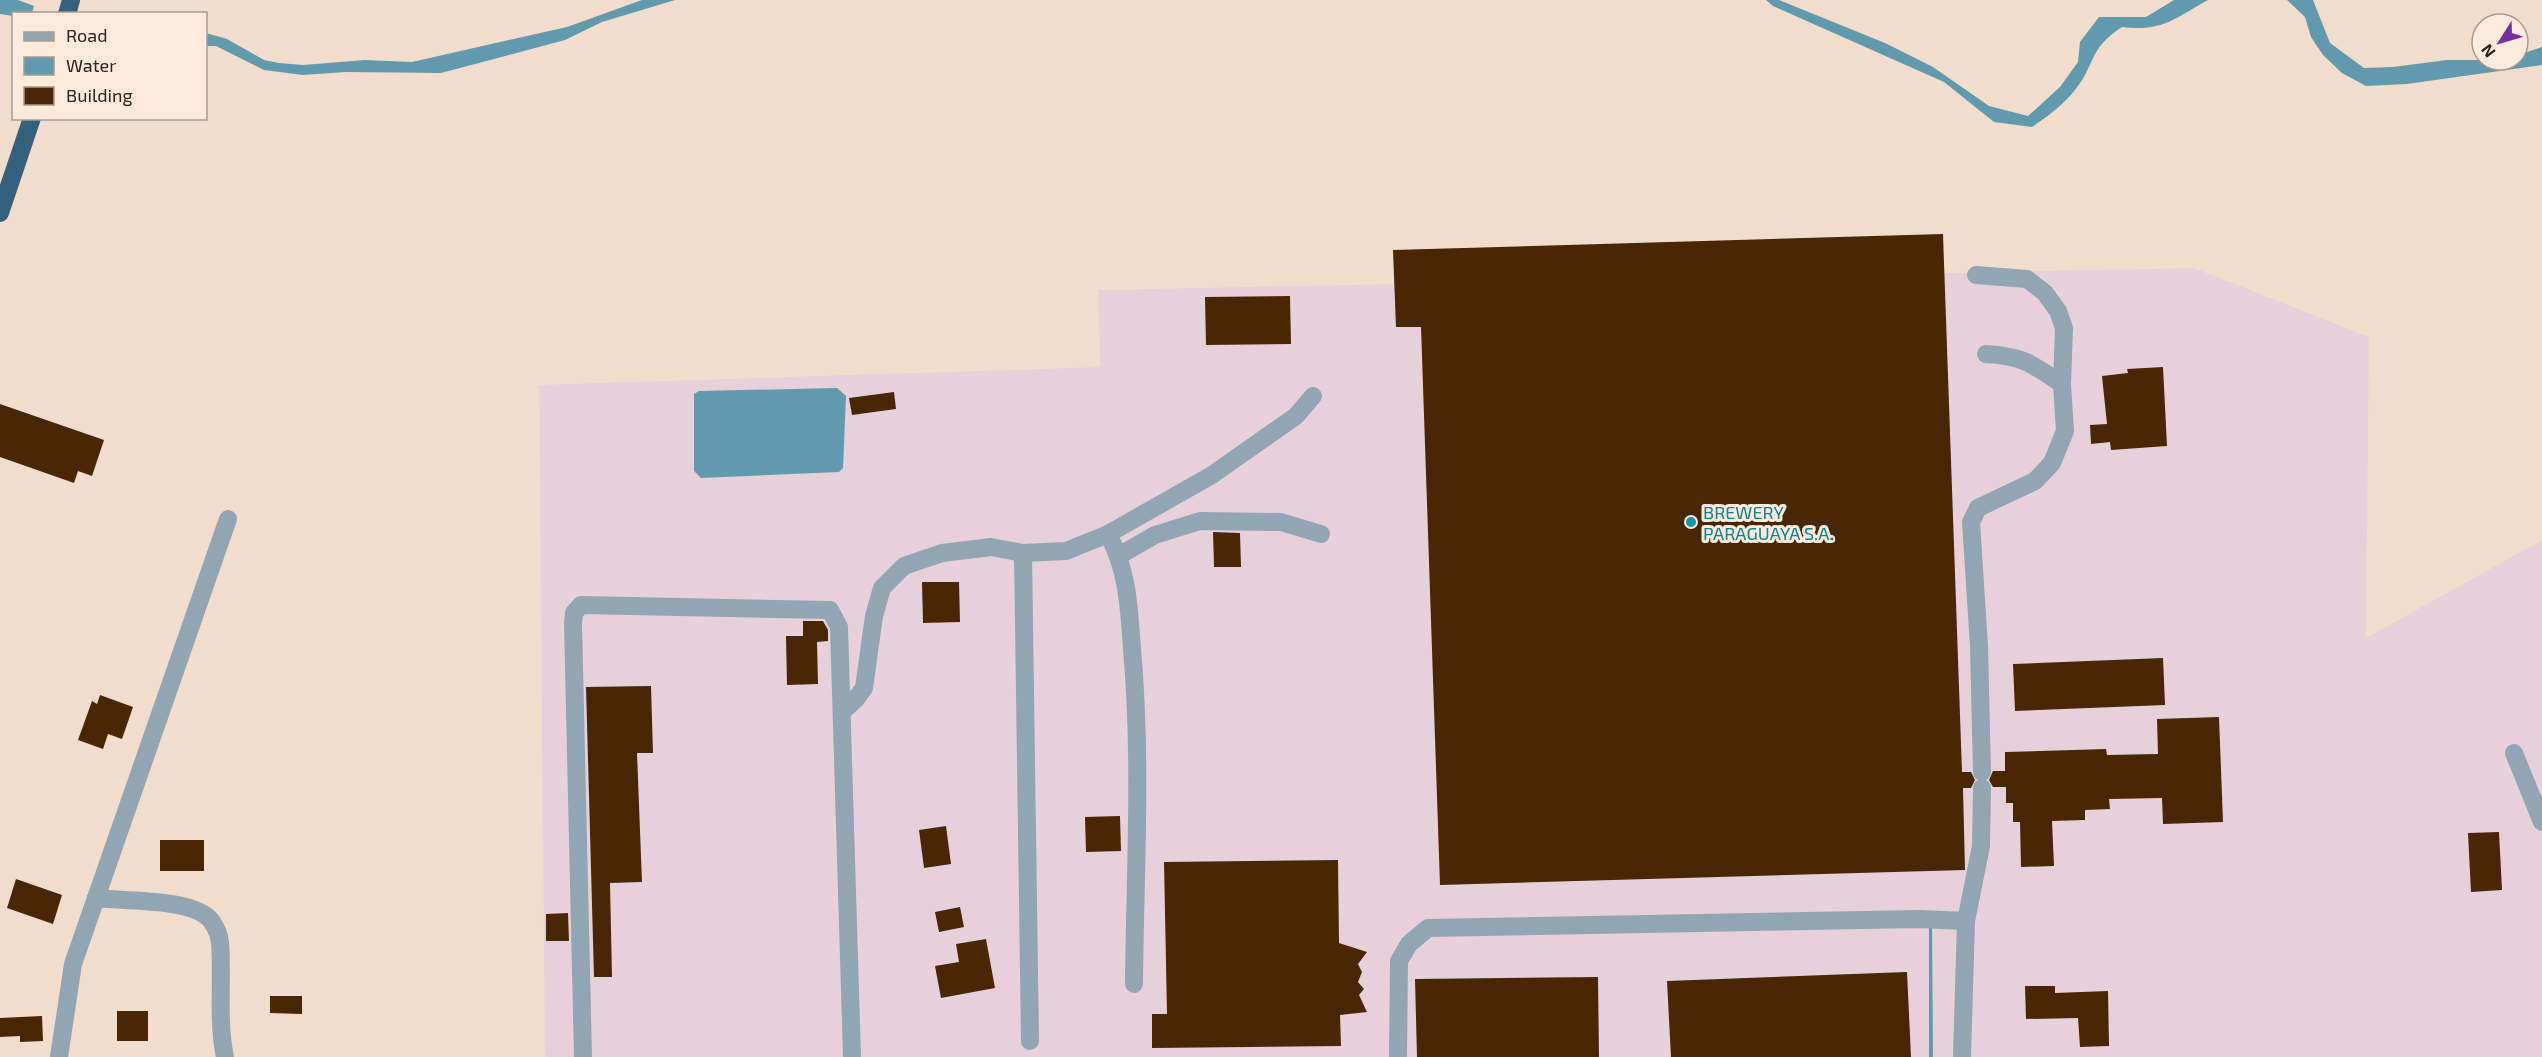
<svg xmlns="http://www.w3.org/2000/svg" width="2542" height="1057" viewBox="0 0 2542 1057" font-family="'Exo 2',sans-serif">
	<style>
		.industrial { fill: #e8d0da }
		.water { fill: #609aac }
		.building { fill: #482706 }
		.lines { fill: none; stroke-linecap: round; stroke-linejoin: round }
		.minor { stroke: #91a5b3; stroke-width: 18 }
		.highway { stroke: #34607c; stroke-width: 18 }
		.culture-dot { fill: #0f9aa8; stroke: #fcebdd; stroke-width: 2 }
		.labels { text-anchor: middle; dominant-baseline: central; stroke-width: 6; stroke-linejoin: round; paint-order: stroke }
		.culture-label { font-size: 18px; fill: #0d838f; stroke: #fcebdd; text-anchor: start }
	</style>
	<rect width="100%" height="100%" fill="#f2ddcc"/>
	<!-- industrial -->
	<path class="industrial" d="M2194,268L2369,337L2366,638L2542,540V1057H545L539,385L1100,367L1098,290Z"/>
	<!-- water -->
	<g class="water">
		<path d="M0,0H18L34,6L32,13L14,14L13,16L0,14Z"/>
		<path d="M642,0H675L602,22L565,40L441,73L346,72L303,75L264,70L216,46H206V33L227,39L264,60L279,63L303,65L365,60L412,62L567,27Z"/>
		<path d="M1766,0H1779L1885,43L1933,67L1989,106L2028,116L2060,87L2078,62L2080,42L2099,17H2146L2174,0H2208C2175,18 2163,32 2122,27C2088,49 2096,64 2075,90C2063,105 2048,116 2032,127L1994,122L1944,82L1773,6Z"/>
		<path d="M2287,0H2313L2330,43L2364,68L2393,67L2447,60H2518V55L2542,47V65L2407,84L2366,86L2342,73L2323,55L2311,37L2305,17Z"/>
		<path d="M837,388L846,396L843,468L839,472L701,478L694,471V394L699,391Z"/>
		<path d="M1929,926H1932L1933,1057H1929Z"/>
	</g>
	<!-- building -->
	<g class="building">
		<path d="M1943,234L1962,772H1971L1975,780L1971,788H1963L1965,870L1440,885L1421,327H1396L1393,250Z"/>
		<path d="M1290,296L1291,344L1206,345L1205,297Z"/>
		<path d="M2163,367L2167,446L2111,450L2110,442L2091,444L2090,425L2107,424L2102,376L2128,373L2127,369Z"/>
		<path d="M894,392L896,409L852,415L849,398Z"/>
		<path d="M0,404L104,440L92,476L78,471L74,483L0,457Z"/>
		<path d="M1213,532L1240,533L1241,567H1214Z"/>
		<path d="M922,582H959L960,622L923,623Z"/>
		<path d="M803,621H823L828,630V641L817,642L818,684L787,685L786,636H803Z"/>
		<path d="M2163,658L2165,705L2015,711L2013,664Z"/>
		<path d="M651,686L653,753H637L642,882L610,883L612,977H594L586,687Z"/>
		<path d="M100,695L133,707L122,739L108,734L103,749L78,740L92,701L97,704Z"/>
		<path d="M2219,717L2223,822L2163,824L2162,798L2109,799L2110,809L2085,810V820L2052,821L2054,866L2021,867L2020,822H2013V803H2006V787H1993L1989,780L1993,771H2005V752L2106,749L2107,755L2158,754L2157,719Z"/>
		<path d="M1120,816L1121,851L1086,852L1085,817Z"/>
		<path d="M946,826L951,864L924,868L919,830Z"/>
		<path d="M2499,832L2502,890L2471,892L2468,833Z"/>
		<rect x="160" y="840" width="44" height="31"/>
		<path d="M1338,860L1339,943L1367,952L1358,964L1362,972L1358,982L1364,989L1359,995L1367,1012L1340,1015L1341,1046L1152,1048V1014H1167L1164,862Z"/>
		<path d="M16,879L62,895L53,924L7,908Z"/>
		<path d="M960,907L964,927L939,932L935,912Z"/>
		<path d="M568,913L569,941H546V914Z"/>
		<path d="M986,939L995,988L941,998L935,966L959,962L956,944Z"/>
		<path d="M1907,972L1911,1057H1671L1667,981Z"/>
		<path d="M1598,977L1599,1057H1417L1415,979Z"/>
		<path d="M2025,986H2055V993L2108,991L2109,1046L2080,1047L2078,1018L2026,1019Z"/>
		<path d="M270,996H302V1014L270,1013Z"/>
		<rect x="117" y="1011" width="31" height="30"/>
		<path d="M42,1016L43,1041L20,1042V1036L0,1037V1018Z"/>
	</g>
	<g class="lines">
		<!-- minor -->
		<g class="minor">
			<path d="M1976,275L2027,279L2045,293L2058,311L2064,328L2062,384L2065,431L2052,463L2035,481L1978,508L1971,522L1979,646L1982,772"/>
			<path d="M1986,354C2023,356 2032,364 2062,384"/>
			<path d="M1108,534C1128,571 1129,608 1132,649C1142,760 1135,873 1134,984"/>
			<path d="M1023,553L1030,1041"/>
			<path d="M1120,555L1155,535L1200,521L1281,522L1321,534"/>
			<path d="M842,712L855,700L864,688L874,616L882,588L904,566L942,553L991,547L1023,553L1066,551L1108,534L1212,475L1296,416L1313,396"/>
			<path d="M2514,753L2542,822"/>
			<path d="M96,898C124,901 182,899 205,915C213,920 219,933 220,942C223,980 217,1019 225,1057"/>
			<path d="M1966,921L1981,846L1982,788"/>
			<path d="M59,1057L73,964L228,519"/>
			<path d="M583,1057L573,623L574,613L581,605L830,610L839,627L852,1057"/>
			<path d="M1398,1057L1399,961L1409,944L1428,928L1920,919L1966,921L1962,1057"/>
		</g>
		<!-- highway -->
		<g class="highway">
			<path d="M67,14L71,0"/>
			<path d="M0,213L32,118"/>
		</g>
	</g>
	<!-- markers -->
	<circle class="culture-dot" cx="1691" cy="522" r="6"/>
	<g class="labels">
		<!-- culture labels -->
		<g class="culture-label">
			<text x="1703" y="512">BREWERY<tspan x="1703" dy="21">PARAGUAYA S.A.</tspan></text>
		</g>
	</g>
	<!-- legend -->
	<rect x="12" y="12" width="195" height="108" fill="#fcebdd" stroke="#a89b90" stroke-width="1.5"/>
	<rect x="24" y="32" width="30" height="9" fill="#91a5b3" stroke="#a89b90" stroke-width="1.5"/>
	<text x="66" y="42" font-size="18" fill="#2b231d">Road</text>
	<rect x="24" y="57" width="30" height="18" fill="#609aac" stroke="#a89b90" stroke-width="1.5"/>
	<text x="66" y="72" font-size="18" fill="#2b231d">Water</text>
	<rect x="24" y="87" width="30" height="18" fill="#482706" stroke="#a89b90" stroke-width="1.5"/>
	<text x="66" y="102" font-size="18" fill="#2b231d">Building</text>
	<!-- north arrow -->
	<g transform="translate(2500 42) rotate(233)"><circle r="28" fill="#fcebdd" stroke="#a89b90" stroke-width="1.5"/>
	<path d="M0-4.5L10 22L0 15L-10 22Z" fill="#762ea1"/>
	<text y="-9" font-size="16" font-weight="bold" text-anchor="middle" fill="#2b231d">N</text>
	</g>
</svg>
